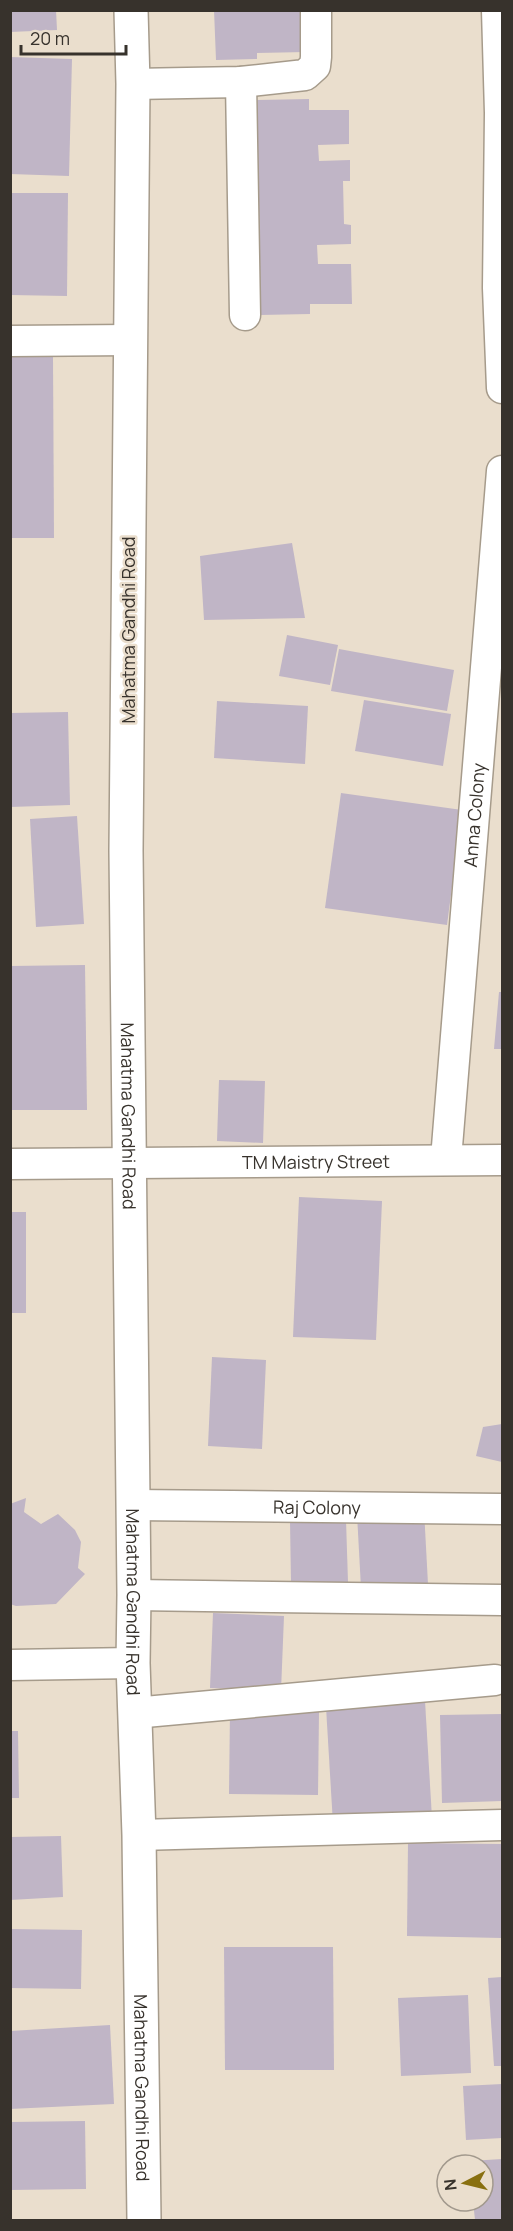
<svg xmlns="http://www.w3.org/2000/svg" width="513" height="2231" viewBox="0 0 513 2231" font-family="Manrope,sans-serif">
	<style>
		.building { fill: #c0b5c6 }
		.lines { fill: none; stroke-linecap: round; stroke-linejoin: round }
		.minor-casing { stroke: #a69b8b; stroke-width: 33 }
		.secondary-casing { stroke: #a69b8b; stroke-width: 36 }
		.minor { stroke: #fff; stroke-width: 30 }
		.secondary { stroke: #fff; stroke-width: 33 }
		.labels { text-anchor: middle; dominant-baseline: central; stroke-width: 5; stroke-linejoin: round; paint-order: stroke }
		.street-label { font-size: 18px; fill: #37322c; stroke: #eadecd }
	</style>
	<rect width="100%" height="100%" fill="#eadecd"/>
	<!-- building -->
	<g class="building">
		<path d="M10,10H56L57,30L10,32Z"/>
		<path d="M214,10H305L306,52L257,53V59L216,60Z"/>
		<path d="M10,57L72,59L69,176L10,174Z"/>
		<path d="M309,99V110H349V144L318,145L319,161L350,160V181H343L344,224L351,225V244L317,245L318,264H351L352,304H310V314L260,315L257,100Z"/>
		<path d="M10,193H68L67,296L10,295Z"/>
		<path d="M10,357H53L54,538H10Z"/>
		<path d="M292,543L305,618L204,620L200,556Z"/>
		<path d="M287,635L338,645L330,685L279,676Z"/>
		<path d="M339,649L454,670L447,711L331,691Z"/>
		<path d="M364,700L451,714L443,766L355,751Z"/>
		<path d="M217,701L308,706L305,764L214,758Z"/>
		<path d="M68,712L70,805L10,807V713Z"/>
		<path d="M341,793L462,810L447,925L325,908Z"/>
		<path d="M77,816L84,924L36,927L30,819Z"/>
		<path d="M85,965L87,1110H10V966Z"/>
		<path d="M499,992H502V1049H494Z"/>
		<path d="M219,1080L265,1081L263,1143L217,1141Z"/>
		<path d="M299,1197L382,1201L376,1340L293,1337Z"/>
		<rect x="10" y="1212" width="16" height="101"/>
		<path d="M212,1357L266,1360L262,1449L208,1446Z"/>
		<path d="M502,1424V1462L476,1456L483,1427Z"/>
		<path d="M26,1498L24,1512L41,1524L58,1514L75,1530L81,1542L78,1568L85,1574L56,1604L16,1606L10,1604V1504Z"/>
		<path d="M424,1510L428,1584L361,1588L357,1514Z"/>
		<path d="M346,1520L348,1582L291,1583L290,1521Z"/>
		<path d="M213,1613L284,1616L281,1691L210,1688Z"/>
		<path d="M425,1701L432,1818L333,1824L326,1707Z"/>
		<path d="M230,1711L319,1712L318,1795L229,1794Z"/>
		<path d="M502,1714V1801L442,1803L440,1715Z"/>
		<path d="M10,1731H18L19,1798H10Z"/>
		<path d="M61,1836L63,1897L10,1900V1837Z"/>
		<path d="M408,1843L502,1844V1938L407,1936Z"/>
		<path d="M10,1929L82,1930L81,1989L10,1988Z"/>
		<path d="M224,1947H333L334,2070H225Z"/>
		<path d="M502,1977V2066H494L488,1978Z"/>
		<path d="M468,1995L471,2073L401,2076L398,1998Z"/>
		<path d="M110,2025L114,2104L10,2109V2031Z"/>
		<path d="M502,2084V2138L466,2140L463,2086Z"/>
		<path d="M85,2121L86,2189L10,2190V2122Z"/>
		<path d="M502,2159V2220H475L473,2201H483V2165H471L470,2161Z"/>
	</g>
	<g class="lines">
		<!-- minor casing -->
		<g class="minor-casing">
			<g id="minor">
				<path d="M497,10L500,113L498,288L502,388"/>
				<path d="M241,82L245,315"/>
				<path d="M133,84L241,82L305,75L315,66L316,57V10"/>
				<path d="M10,341L130,340"/>
				<path id="s1" d="M446,1159L502,471"/>
				<path id="s2" d="M10,1164L502,1160"/>
				<path id="s3" d="M133,1505L502,1509"/>
				<path d="M134,1595L502,1600"/>
				<path d="M10,1665L133,1663"/>
				<path d="M134,1713L495,1680"/>
				<path d="M139,1835L502,1825"/>
			</g>
		</g>
		<!-- secondary casing -->
		<g class="secondary-casing">
			<g id="secondary">
				<path id="s4" d="M131,10L133,84L126,851L134,1595L133,1663L139,1835L144,2220"/>
			</g>
		</g>
		<!-- minor -->
		<use href="#minor" class="minor"/>
		<!-- secondary -->
		<use href="#secondary" class="secondary"/>
	</g>
	<g class="labels">
		<!-- street labels -->
		<g class="street-label">
			<text transform="translate(128 630) rotate(-90)">Mahatma Gandhi Road</text>
			<text stroke="none"><textPath href="#s1" startOffset="345">Anna Colony</textPath></text>
			<text stroke="none"><textPath href="#s4" startOffset="1106">Mahatma Gandhi Road</textPath></text>
			<text stroke="none"><textPath href="#s2" startOffset="306">TM Maistry Street</textPath></text>
			<text stroke="none"><textPath href="#s3" startOffset="184">Raj Colony</textPath></text>
			<text stroke="none"><textPath href="#s4" startOffset="1592">Mahatma Gandhi Road</textPath></text>
			<text stroke="none"><textPath href="#s4" startOffset="2078">Mahatma Gandhi Road</textPath></text>
		</g>
	</g>
	<!-- border -->
	<rect width="513" height="2231" fill="none" stroke="#37322c" stroke-width="24"/>
	<!-- north arrow -->
	<g transform="translate(465 2183) rotate(263)"><circle r="28" fill="#eadecd" stroke="#a2998d" stroke-width="1.5"/>
	<path d="M0-4.5L10 22L0 15L-10 22Z" fill="#897010"/>
	<text y="-9" font-size="16" font-weight="bold" text-anchor="middle" fill="#37322c">N</text>
	</g>
	<!-- scale -->
	<path d="M21 45v9h105v-9" fill="none" stroke="#37322c" stroke-width="3"/>
	<text x="30" y="45" font-size="18" fill="#37322c" stroke="#eadecd" stroke-width="4.5" paint-order="stroke">20 m</text>
</svg>
